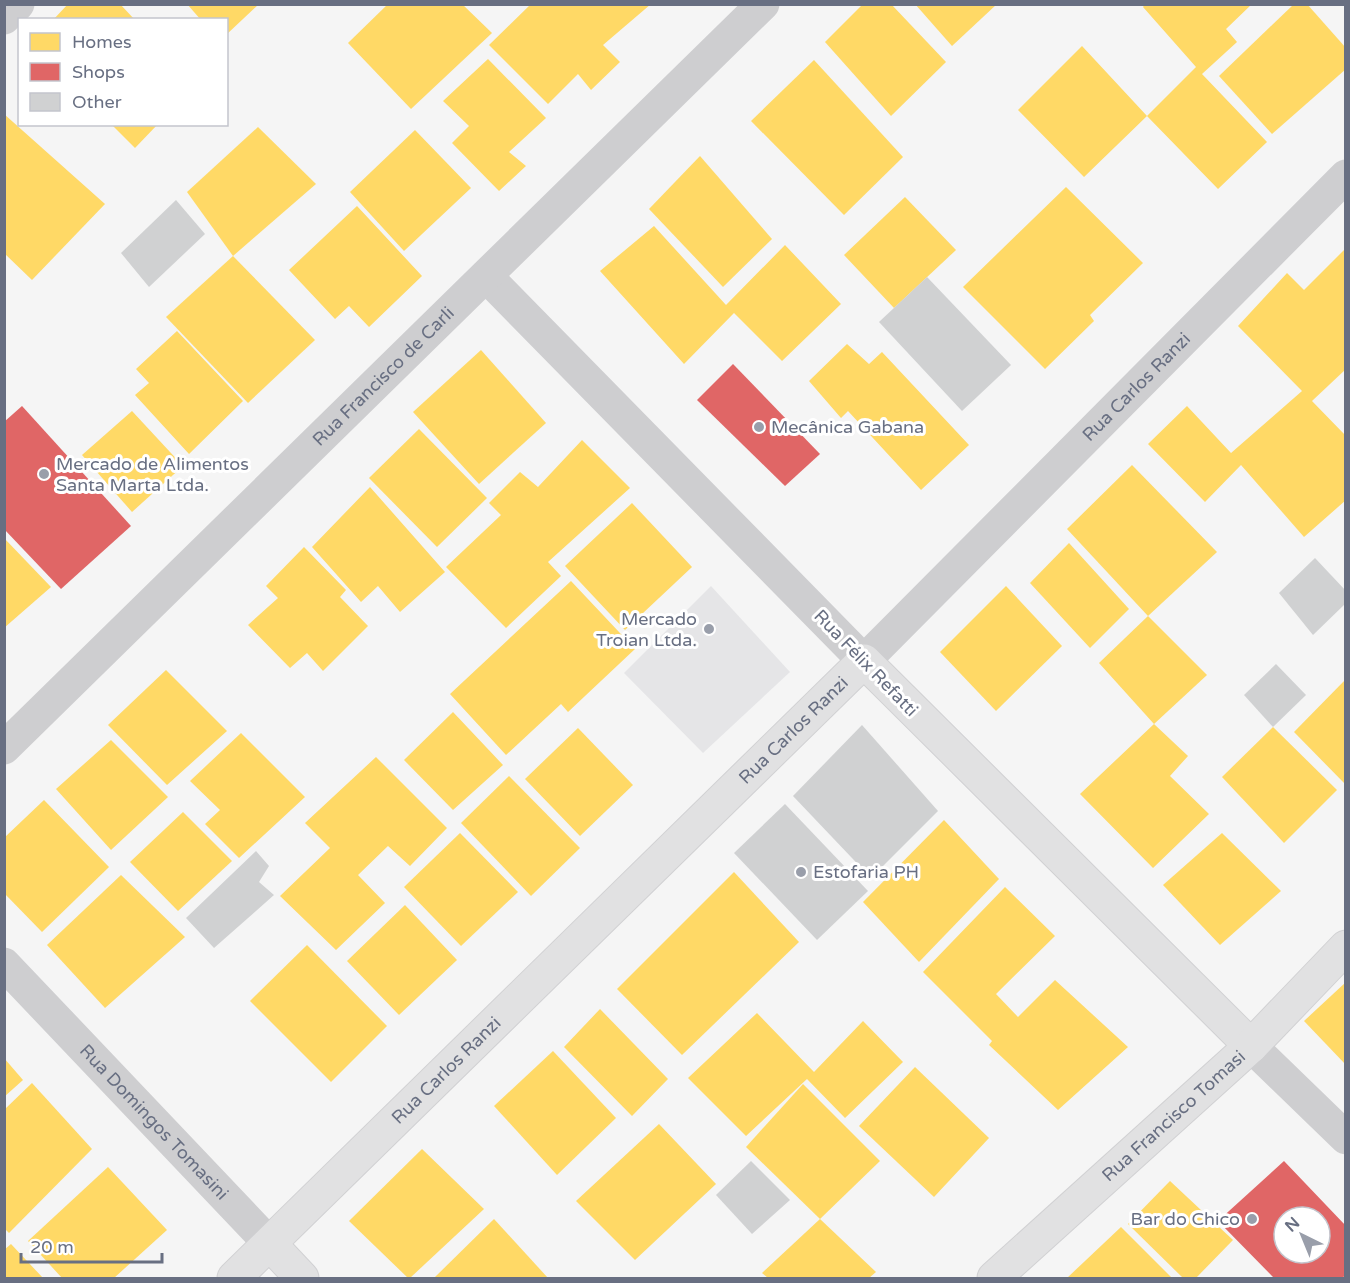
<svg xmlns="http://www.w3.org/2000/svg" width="1350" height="1283" viewBox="0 0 1350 1283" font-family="'Varela Round',sans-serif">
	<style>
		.built { fill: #e5e5e7 }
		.homes { fill: #ffd966 }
		.shops { fill: #e06666; fill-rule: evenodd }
		.building { fill: #d0d1d2 }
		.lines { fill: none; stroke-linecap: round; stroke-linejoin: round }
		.major-casing { stroke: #d1d1d3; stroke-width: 35 }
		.minor { stroke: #ceced0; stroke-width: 33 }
		.major { stroke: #e1e1e2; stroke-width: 33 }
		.poi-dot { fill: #999eaa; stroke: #fff; stroke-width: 2 }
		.labels { text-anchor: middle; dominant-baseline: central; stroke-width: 6; stroke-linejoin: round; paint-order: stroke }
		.street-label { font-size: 18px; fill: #686f82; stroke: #fff }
		.poi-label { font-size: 18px; fill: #686f82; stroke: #fff; text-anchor: start }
	</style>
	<rect width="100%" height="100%" fill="#f5f5f5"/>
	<!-- built -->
	<path class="built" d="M711,586L790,672L703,753L624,673Z"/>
	<!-- homes -->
	<g class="homes">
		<path d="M68,4H120L135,20H53Z"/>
		<path d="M187,4H259L226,35V20H201Z"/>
		<path d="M388,4H462L492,33L411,109L348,43Z"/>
		<path d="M531,4H651L603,45L620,62L591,90L578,74L548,104L489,45Z"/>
		<path d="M863,4H891L946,62L891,116L825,42Z"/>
		<path d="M915,4H997L952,46Z"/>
		<path d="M1145,4H1252L1226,29L1237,42L1202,74L1267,142L1218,189L1147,116L1084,177L1018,110L1082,46L1147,116L1196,67L1143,7Z"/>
		<path d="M1294,4H1307L1346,48V69L1272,134L1219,76Z"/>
		<path d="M488,59L546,118L509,152L526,166L499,191L452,143L469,126L443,101Z"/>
		<path d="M814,60L903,157L844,215L751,121Z"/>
		<path d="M4,114L105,204L32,280L4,253Z"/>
		<path d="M111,124H158L135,148Z"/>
		<path d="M258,127L316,184L233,256L187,192Z"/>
		<path d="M415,130L471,188L404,251L350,192Z"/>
		<path d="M700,156L772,239L723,287L649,209Z"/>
		<path d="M1066,187L1143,263L1090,315L1094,321L1045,369L963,287Z"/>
		<path d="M905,197L956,250L894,308L844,255Z"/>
		<path d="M357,206L422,276L369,327L349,306L335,319L289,270Z"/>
		<path d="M654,226L726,305L785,245L841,304L782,361L734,313L684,364L600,271Z"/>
		<path d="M1346,248V369L1312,401L1346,436V500L1304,537L1241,465L1205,502L1148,444L1187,406L1231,453L1302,391L1238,326L1287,273L1304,290Z"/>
		<path d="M233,256L315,340L248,403L166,317Z"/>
		<path d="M177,331L243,401L189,454L135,395L149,383L136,369Z"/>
		<path d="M847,344L869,364L882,352L969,445L921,490L848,411L841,418L809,381Z"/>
		<path d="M481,350L546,423L479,484L413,412Z"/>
		<path d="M132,411L183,466L132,512L82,455Z"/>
		<path d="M419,429L487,498L437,547L369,478Z"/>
		<path d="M582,440L630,488L548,562L561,576L506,628L446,567L501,515L489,503L520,472L538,487Z"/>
		<path d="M1132,465L1217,552L1148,616L1067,529Z"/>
		<path d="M370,487L445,572L400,612L378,586L361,602L312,547Z"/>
		<path d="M632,503L692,567L625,630L565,566Z"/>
		<path d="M4,538L51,587L4,628Z"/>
		<path d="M1069,543L1129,609L1090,648L1030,583Z"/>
		<path d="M304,547L346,590L340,597L368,626L323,671L307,653L290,668L248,625L278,598L266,586Z"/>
		<path d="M571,581L635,649L568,712L561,704L506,755L450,694Z"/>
		<path d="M1006,586L1062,646L996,711L940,652Z"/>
		<path d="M1148,616L1207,675L1154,724L1099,663Z"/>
		<path d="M166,670L227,731L167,785L108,725Z"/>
		<path d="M1346,679V785L1294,732Z"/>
		<path d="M453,712L503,765L453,810L404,760Z"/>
		<path d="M1154,724L1188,756L1170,776L1209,814L1153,868L1080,794Z"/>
		<path d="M1273,727L1337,790L1284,843L1222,777Z"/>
		<path d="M578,728L633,785L580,836L525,779Z"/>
		<path d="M241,733L305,797L239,858L205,824L220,810L190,781Z"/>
		<path d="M111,740L168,797L111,850L56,789Z"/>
		<path d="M376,757L447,828L410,866L388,846L358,875L385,903L336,950L280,896L330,848L305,823Z"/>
		<path d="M509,776L580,848L531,896L461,823Z"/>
		<path d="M44,800L109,867L42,932L4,893V838Z"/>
		<path d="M183,812L232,861L178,911L130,862Z"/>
		<path d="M944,820L999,879L919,962L863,902Z"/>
		<path d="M460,833L518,892L461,946L404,887Z"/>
		<path d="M1222,833L1281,891L1220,945L1163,885Z"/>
		<path d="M734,872L799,942L682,1055L617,989Z"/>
		<path d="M121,875L185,937L105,1008L47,945Z"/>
		<path d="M1005,887L1055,936L996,994L1018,1017L1055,980L1128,1047L1058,1110L989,1045L992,1041L923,972Z"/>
		<path d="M405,905L457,960L399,1015L347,961Z"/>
		<path d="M307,945L387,1026L331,1082L250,1001Z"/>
		<path d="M1346,982V1065L1304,1021Z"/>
		<path d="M600,1009L668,1079L632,1116L564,1047Z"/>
		<path d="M757,1013L814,1072L863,1021L903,1062L845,1118L807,1079L746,1136L688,1078Z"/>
		<path d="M553,1051L616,1118L557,1175L494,1106Z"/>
		<path d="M4,1058L23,1080L4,1097Z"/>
		<path d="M915,1067L989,1138L934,1197L859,1126Z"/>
		<path d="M32,1083L92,1149L9,1233L4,1228V1110Z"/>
		<path d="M803,1084L880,1161L820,1219L746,1147Z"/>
		<path d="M659,1124L716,1184L635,1260L576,1201Z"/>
		<path d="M422,1149L484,1209L410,1278H408L349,1221Z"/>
		<path d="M108,1167L167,1230L114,1278H62L28,1241Z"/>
		<path d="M1170,1181L1233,1240L1196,1278H1183L1128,1224Z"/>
		<path d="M494,1219L548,1278H434Z"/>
		<path d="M820,1219L876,1272L869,1278H768L762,1273Z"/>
		<path d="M1121,1227L1172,1278H1067Z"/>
		<path d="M11,1244L43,1278H4V1250Z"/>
	</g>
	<!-- shops -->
	<g class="shops">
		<path d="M733,364L820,454L785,486L697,400Z"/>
		<path d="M22,406L131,526L61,589L4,529V422Z"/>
		<path d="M1284,1161L1346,1226V1275L1342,1278H1274L1218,1221ZM1284,1217H1320V1253H1284Z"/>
	</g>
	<!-- building -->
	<g class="building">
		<path d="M176,200L205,234L149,287L121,253Z"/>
		<path d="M927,277L1011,365L962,411L879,322Z"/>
		<path d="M1315,558L1346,591V603L1313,635L1279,593Z"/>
		<path d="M1276,664L1306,695L1273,727L1244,695Z"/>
		<path d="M862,725L938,811L871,878L793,796Z"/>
		<path d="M785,804L868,891L817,940L734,853Z"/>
		<path d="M256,851L269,866L259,882L274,895L214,948L186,918Z"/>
		<path d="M751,1161L790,1200L752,1234L716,1195Z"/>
	</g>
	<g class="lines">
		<!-- major casing -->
		<g class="major-casing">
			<g id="major">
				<path d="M270,1244L302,1278"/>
				<path id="s4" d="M234,1278L864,661L1251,1046"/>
				<path id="s5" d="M994,1278L1251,1046L1346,947"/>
			</g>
		</g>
		<!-- minor -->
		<g class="minor">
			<path d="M4,18L18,4"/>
			<path id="s1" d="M486,276L864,661L1346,176"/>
			<path id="s2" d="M4,748L763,4"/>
			<path id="s3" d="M4,964L270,1244"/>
			<path d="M1251,1046L1346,1138"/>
		</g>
		<!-- major -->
		<use href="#major" class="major"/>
	</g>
	<!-- markers -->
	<g class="poi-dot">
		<circle cx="759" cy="427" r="6"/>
		<circle cx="44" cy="474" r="6"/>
		<circle cx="709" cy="629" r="6"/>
		<circle cx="801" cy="872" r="6"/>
		<circle cx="1252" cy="1219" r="6"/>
	</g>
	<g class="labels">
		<!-- street labels -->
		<g class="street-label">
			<text stroke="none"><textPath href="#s2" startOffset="531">Rua Francisco de Carli</textPath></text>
			<text stroke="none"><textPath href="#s1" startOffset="926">Rua Carlos Ranzi</textPath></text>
			<text transform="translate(866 663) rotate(46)">Rua Félix Refatti</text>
			<text stroke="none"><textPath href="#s4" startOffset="783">Rua Carlos Ranzi</textPath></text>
			<text stroke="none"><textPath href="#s4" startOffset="297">Rua Carlos Ranzi</textPath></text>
			<text stroke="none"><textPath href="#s5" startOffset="242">Rua Francisco Tomasi</textPath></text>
			<text stroke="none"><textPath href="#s3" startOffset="218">Rua Domingos Tomasini</textPath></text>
		</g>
		<!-- poi labels -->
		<g class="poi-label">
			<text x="771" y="427">Mecânica Gabana</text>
			<text x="56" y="464">Mercado de Alimentos<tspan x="56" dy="21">Santa Marta Ltda.</tspan></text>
			<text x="697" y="619" text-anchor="end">Mercado<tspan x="697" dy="21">Troian Ltda.</tspan></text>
			<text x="813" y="872">Estofaria PH</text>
			<text x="1240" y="1219" text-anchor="end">Bar do Chico</text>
		</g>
	</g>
	<!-- border -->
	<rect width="1350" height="1283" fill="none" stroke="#686f82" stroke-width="12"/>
	<!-- legend -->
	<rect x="18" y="18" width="210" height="108" fill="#ffffff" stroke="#c3c5cd" stroke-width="1.5"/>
	<rect x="30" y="33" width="30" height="18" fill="#ffd966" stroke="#c3c5cd" stroke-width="1.5"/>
	<text x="72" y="48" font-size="18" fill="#686f82">Homes</text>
	<rect x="30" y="63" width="30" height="18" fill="#e06666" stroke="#c3c5cd" stroke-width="1.5"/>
	<text x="72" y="78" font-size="18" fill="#686f82">Shops</text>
	<rect x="30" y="93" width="30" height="18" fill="#d0d1d2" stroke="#c3c5cd" stroke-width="1.5"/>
	<text x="72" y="108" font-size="18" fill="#686f82">Other</text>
	<!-- north arrow -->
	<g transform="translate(1302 1235) rotate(317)"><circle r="28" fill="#ffffff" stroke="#c3c5cd" stroke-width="1.5"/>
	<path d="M0-4.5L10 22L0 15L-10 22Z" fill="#999eaa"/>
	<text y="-9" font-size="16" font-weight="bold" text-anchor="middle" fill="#686f82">N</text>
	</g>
	<!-- scale -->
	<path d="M21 1253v9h141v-9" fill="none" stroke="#686f82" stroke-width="3"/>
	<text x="30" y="1253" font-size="18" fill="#686f82" stroke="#ffffff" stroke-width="4.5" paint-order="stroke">20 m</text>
</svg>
